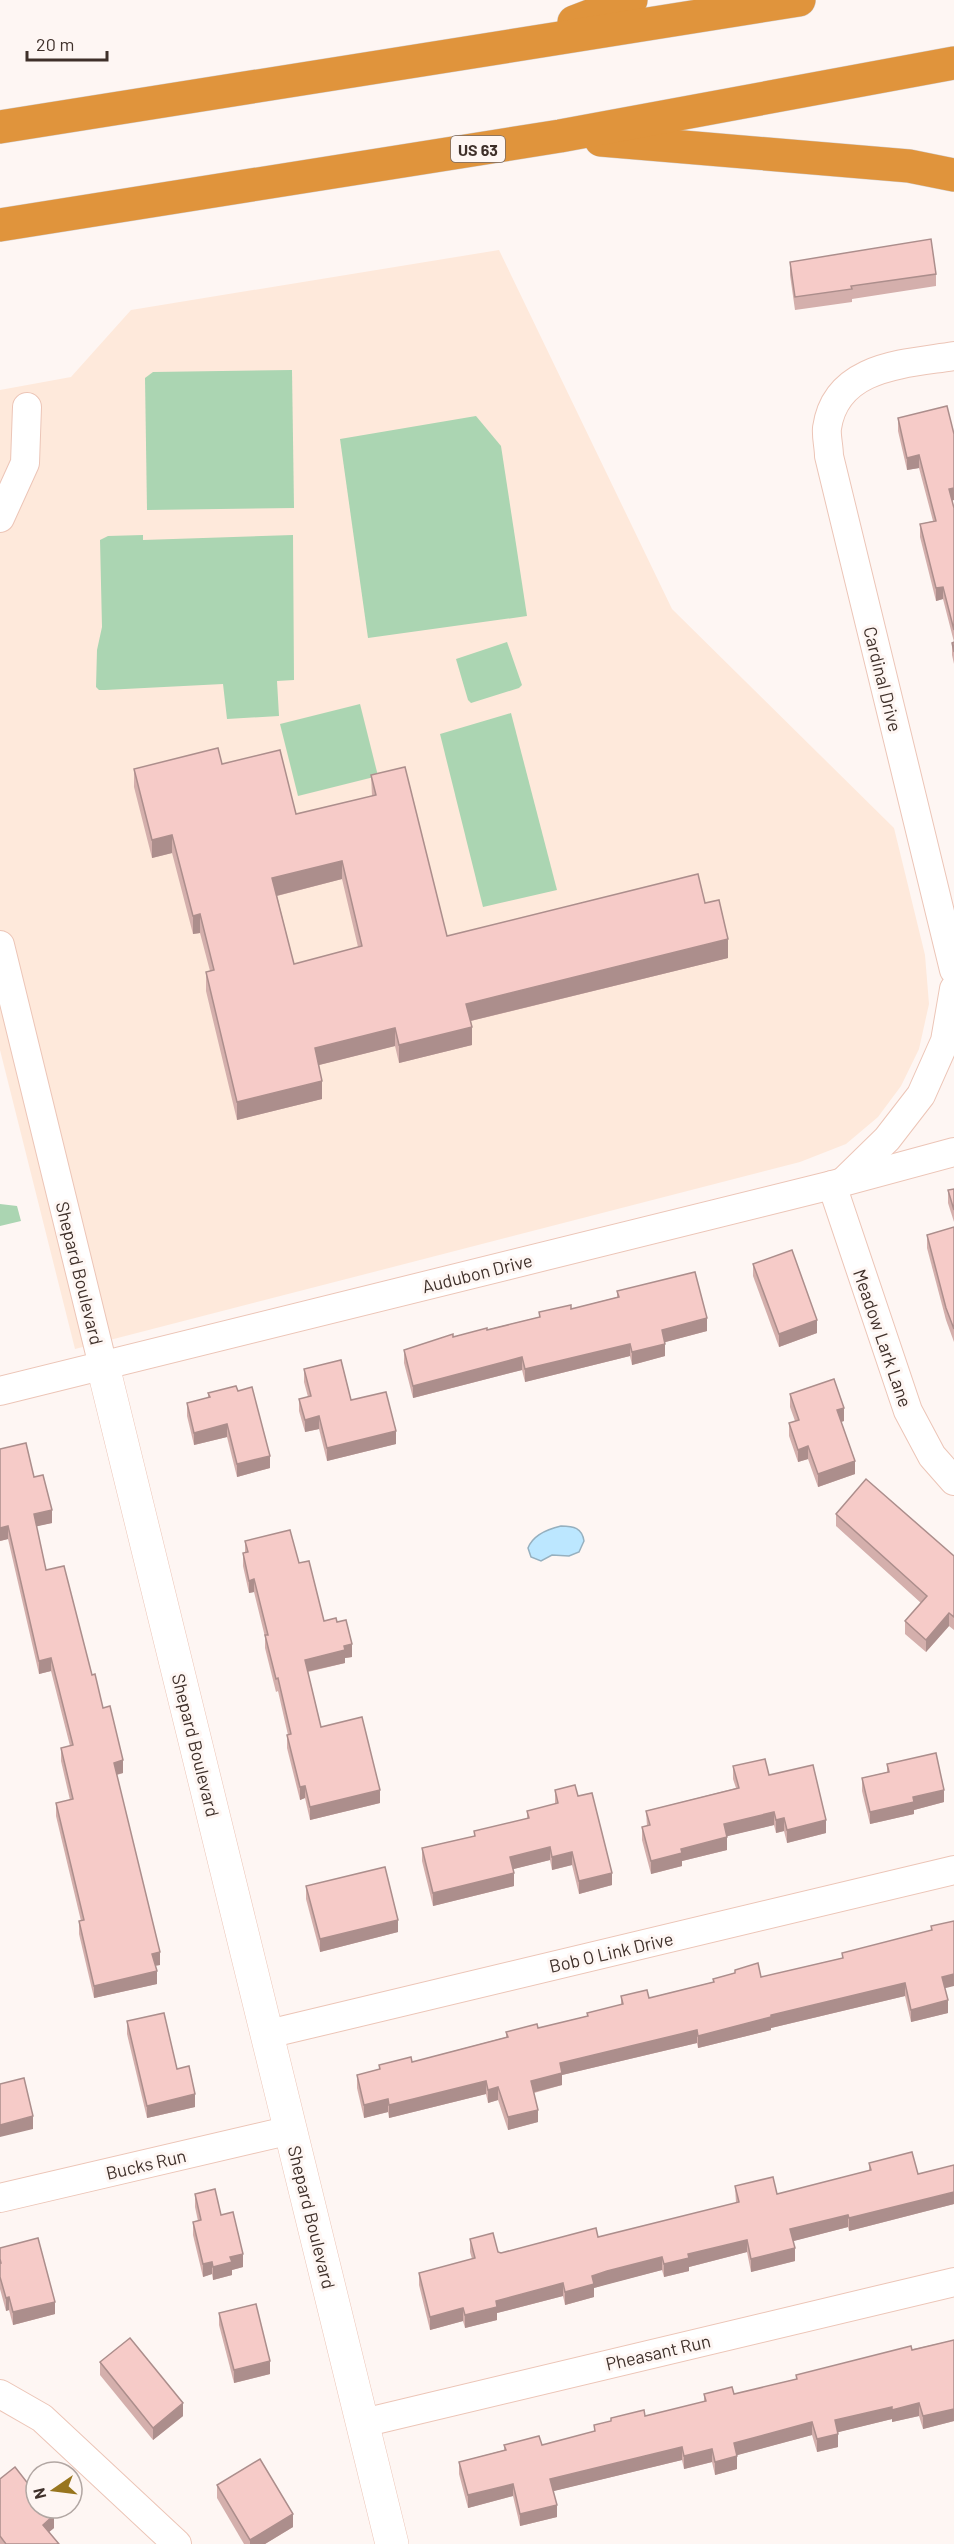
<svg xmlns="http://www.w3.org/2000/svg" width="954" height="2544" viewBox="0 0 954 2544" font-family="Barlow,sans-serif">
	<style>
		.education { fill: #fee9db }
		.green { fill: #abd5b2 }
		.water { fill: #bce7ff; stroke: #96b0bf; stroke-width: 1.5 }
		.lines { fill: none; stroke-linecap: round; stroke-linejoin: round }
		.minor-casing { stroke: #ecc5b7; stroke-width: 30 }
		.tertiary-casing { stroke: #ecc5b7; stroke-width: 34 }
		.motorway-casing { stroke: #d5d1d0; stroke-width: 34 }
		.minor { stroke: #fff; stroke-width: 28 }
		.tertiary { stroke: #fff; stroke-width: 33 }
		.motorway { stroke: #e0943c; stroke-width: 33 }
		.wall { fill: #d4afac; fill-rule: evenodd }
		.shaded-wall { fill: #ac8e8c }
		.building { fill: #f6cbc8; stroke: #ac8e8c; stroke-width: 1.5; fill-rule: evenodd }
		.labels { text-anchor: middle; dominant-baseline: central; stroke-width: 6; stroke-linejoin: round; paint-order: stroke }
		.shield { fill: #fef6f3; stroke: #786b66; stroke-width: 1.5 }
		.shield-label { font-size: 16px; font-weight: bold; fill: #3f302a }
		.street-label { font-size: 18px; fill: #3f302a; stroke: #fef6f3 }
	</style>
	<rect width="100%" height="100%" fill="#fef6f3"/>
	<!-- education -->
	<path class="education" d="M499,250L672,609L894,828L925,955L929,1004L919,1049L901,1086L878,1117L846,1144L800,1162L75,1349L0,1050V390L71,377L131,310Z"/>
	<!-- green -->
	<g class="green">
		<path d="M292,370L294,508L147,510L145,378L153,372Z"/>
		<path d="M476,416L501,446L527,616L368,638L340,439Z"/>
		<path d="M143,535V540L293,535L294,680L277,681L279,716L227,719L223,684L105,690H99L96,687L97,650L102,627L100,540L108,536Z"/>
		<path d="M507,642L522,685L519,688L471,703L468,700L456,659Z"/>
		<path d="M360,704L378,776L298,796L280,724Z"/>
		<path d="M511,713L557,890L483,907L440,734Z"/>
		<path d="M0,1204L17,1206L21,1221L0,1226Z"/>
	</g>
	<!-- water -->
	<path class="water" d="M561,1526C574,1526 582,1528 584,1541L579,1552L569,1556L552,1555L541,1561L531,1557L528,1548C533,1535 548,1529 561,1526Z"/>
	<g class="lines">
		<!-- minor casing -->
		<g class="minor-casing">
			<g id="minor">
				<path d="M954,356C905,364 836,365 827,428C826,436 829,447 829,456L954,970"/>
				<path d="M0,518L25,463L27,407"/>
				<path d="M0,945L103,1366"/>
				<path d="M845,1180L887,1139L921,1095L945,1041L954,989"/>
				<path d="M832,1185L908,1411L932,1456L954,1481"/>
				<path d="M0,1391L832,1185L954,1152"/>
				<path d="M268,2034L954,1870"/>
				<path d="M0,2198L291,2130"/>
				<path d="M0,2394L42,2418L177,2544"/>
				<path d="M363,2423L954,2282"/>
			</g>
		</g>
		<!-- tertiary casing -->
		<g class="tertiary-casing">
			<path id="tertiary" d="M103,1366L392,2544"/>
		</g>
		<!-- motorway casing -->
		<g class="motorway-casing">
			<g id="motorway">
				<path d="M574,22L631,0"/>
				<path d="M0,127L799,0"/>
				<path d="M601,140L909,166L954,175"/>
				<path d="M0,225L560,136L954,63"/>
			</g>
		</g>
		<!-- minor -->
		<use href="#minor" class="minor"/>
		<!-- tertiary -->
		<use href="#tertiary" class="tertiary"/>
		<!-- motorway -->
		<use href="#motorway" class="motorway"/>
	</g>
	<!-- wall -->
	<g class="wall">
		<path d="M790,262L936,274V286L852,299V302L795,310L790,275Z"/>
		<path d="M898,418L952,501L954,508V664L952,655V643L954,642L943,599L936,601L920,537V524L933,521L919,468L907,470L898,431Z"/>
		<path d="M222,764L296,814L372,796L371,775L447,936L705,903L728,958L471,1021L472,1045L399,1063L395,1046L319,1065L322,1099L237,1120L206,991V972L210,971L200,933L193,934L172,853L152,858L134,787V769ZM342,879L358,947L294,964L277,896Z"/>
		<path d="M954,1189V1222L948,1203V1190Z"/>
		<path d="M954,1227V1342L946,1320L927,1248V1235Z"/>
		<path d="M753,1264L817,1333L779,1347L753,1276Z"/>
		<path d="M617,1291L707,1331L665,1342V1356L632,1365L630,1356L525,1382L522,1370L413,1398L404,1363V1350L539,1317V1312L571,1309L617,1297Z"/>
		<path d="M304,1369L351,1400L396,1444L327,1461L319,1429L305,1432L299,1411V1399L308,1397L304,1382Z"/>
		<path d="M238,1391L270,1468L237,1477L227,1437L194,1445L187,1416V1403L208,1398V1393Z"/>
		<path d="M790,1394L844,1421L841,1422L855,1474L818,1487L808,1459L798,1462L789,1436V1423L795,1421L790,1407Z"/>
		<path d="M34,1477L52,1523L36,1526L46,1570L92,1675L123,1773L117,1775L160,1965L155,1966L157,1984L94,1998L79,1934V1921H81L56,1816V1803L70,1800L61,1761V1748L70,1746L51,1671L39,1674L8,1539L0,1541Z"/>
		<path d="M836,1514L954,1556V1630L949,1626L926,1652L905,1634V1621L921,1603L836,1526Z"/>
		<path d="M245,1541L299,1563L324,1621L337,1622L352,1657L345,1658V1663L308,1672L321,1727L380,1803L310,1820L305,1798L300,1800L287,1748V1735H288L278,1691L276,1692L265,1648V1637L254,1592L249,1593L243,1566V1553H245Z"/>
		<path d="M887,1764L944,1802L914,1810V1814L870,1824L862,1791V1778L887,1772Z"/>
		<path d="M733,1766L769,1775L826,1833L787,1843L784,1831L776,1833L774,1825L727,1836V1850L682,1861V1866L651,1874L642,1840V1827L647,1826L646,1811L736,1788L733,1779Z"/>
		<path d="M555,1790L578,1796L612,1885L579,1894L572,1865L552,1870L550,1860L513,1869L514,1886L433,1906L422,1861V1848L474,1836V1831L527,1819V1811L555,1804Z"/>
		<path d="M306,1886L398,1932L320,1952L306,1899Z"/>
		<path d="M931,1926L945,1989L948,2013L911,2022L905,1996L771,2028V2030L698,2048L697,2043L562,2075V2085L534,2093L538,2122L508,2130L498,2100L488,2103L486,2094L389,2118L388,2112L364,2118L357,2088V2075L379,2069V2065L412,2062L506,2037V2032L538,2028L587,2016V2013L621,2005V1996L649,1998L713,1982V1979L735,1973V1970L761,1977L842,1958V1953L931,1931Z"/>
		<path d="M127,2021L177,2069L195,2107L147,2118L127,2034Z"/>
		<path d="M869,2163L918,2174L954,2165V2204L849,2231L848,2227L793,2241L795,2261L751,2272L747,2252L689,2267V2271L664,2277L662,2270L607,2284L594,2288V2297L565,2305L563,2296L497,2313V2320L465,2328L463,2321L430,2330L419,2285V2273L472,2259L470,2252V2239L501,2253L598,2237L736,2203L735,2186L777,2194L869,2171Z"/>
		<path d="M195,2194L221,2215L243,2267L232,2270V2275L213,2280L212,2274L203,2277L193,2235V2222L198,2221L195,2207Z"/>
		<path d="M0,2248L55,2314L13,2325L9,2310L6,2311L0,2289Z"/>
		<path d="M219,2313L270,2374L234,2383L219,2325Z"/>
		<path d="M954,2340V2421L923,2429L919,2416L892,2422V2419L838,2432V2447L817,2452L812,2435L737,2455V2469L715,2475L712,2462L684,2469L682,2460L553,2491L557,2517L520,2526L513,2496L468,2508L459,2474V2462L504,2450V2445H542L594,2432V2425L611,2421V2418L645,2416L704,2402V2394H734L796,2379V2375Z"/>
		<path d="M100,2362L183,2416L153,2440L100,2375Z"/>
		<path d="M0,2479L29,2485L49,2509L54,2528L49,2532L59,2544H0Z"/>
		<path d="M217,2485L293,2527L265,2544H244L217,2498Z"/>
	</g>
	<!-- shaded-wall -->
	<g class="shaded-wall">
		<path d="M919,455V468L907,470V458Z"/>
		<path d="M954,488V500L949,502V489Z"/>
		<path d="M943,587V599L936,601V588Z"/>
		<path d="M172,835V853L152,858V840Z"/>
		<path d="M342,861V879L272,897V878Z"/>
		<path d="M200,914V933L193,934V916Z"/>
		<path d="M728,939V958L466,1022V1004Z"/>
		<path d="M472,1027V1045L399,1063V1045Z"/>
		<path d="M395,1028V1046L315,1066V1048Z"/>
		<path d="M322,1081V1099L237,1120V1102Z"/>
		<path d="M707,1318V1331L662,1343V1330Z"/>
		<path d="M817,1320V1333L779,1347V1334Z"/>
		<path d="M630,1344V1356L525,1382V1369Z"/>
		<path d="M665,1344V1356L632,1365V1352Z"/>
		<path d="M522,1357V1370L413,1398V1386Z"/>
		<path d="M844,1408V1421L837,1423V1410Z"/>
		<path d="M319,1416V1429L305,1432V1420Z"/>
		<path d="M227,1424V1437L194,1445V1433Z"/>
		<path d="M396,1431V1444L327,1461V1448Z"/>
		<path d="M808,1446V1459L798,1462V1450Z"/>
		<path d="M270,1456V1468L237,1477V1464Z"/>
		<path d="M855,1461V1474L818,1487V1474Z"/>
		<path d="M52,1510V1523L34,1527V1514Z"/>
		<path d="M8,1526V1539L0,1541V1528Z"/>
		<path d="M254,1579V1592L249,1593V1581Z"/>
		<path d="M949,1613V1626L926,1652V1640Z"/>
		<path d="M352,1644V1657L345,1658V1663L305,1672V1660L344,1646Z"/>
		<path d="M51,1658V1671L39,1674V1661Z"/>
		<path d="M123,1760V1773L114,1775V1763Z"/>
		<path d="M305,1786V1798L300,1800V1787Z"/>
		<path d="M380,1790V1803L310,1820V1807Z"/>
		<path d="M944,1790V1802L914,1810V1814L870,1824V1812L913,1797Z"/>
		<path d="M774,1812V1825L724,1837V1824Z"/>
		<path d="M784,1818V1831L776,1833V1820Z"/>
		<path d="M826,1820V1833L787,1843V1830Z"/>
		<path d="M727,1837V1850L682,1861V1866L651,1874V1861L681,1849Z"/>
		<path d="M550,1847V1860L510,1870V1857Z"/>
		<path d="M572,1852V1865L552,1870V1857Z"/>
		<path d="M514,1873V1886L433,1906V1893Z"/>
		<path d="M612,1873V1885L579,1894V1881Z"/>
		<path d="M398,1920V1932L320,1952V1939Z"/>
		<path d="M160,1952V1965L152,1966V1954Z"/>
		<path d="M157,1971V1984L94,1998V1986Z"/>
		<path d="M954,1974V1986L942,1989V1977Z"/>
		<path d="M905,1983V1996L771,2028V2030L698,2048V2036L771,2015Z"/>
		<path d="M948,2000V2013L911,2022V2010Z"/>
		<path d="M697,2030V2043L562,2075V2085L531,2093V2081L560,2063Z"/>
		<path d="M486,2081V2094L389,2118V2105Z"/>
		<path d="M498,2087V2100L488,2103V2090Z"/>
		<path d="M195,2094V2107L147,2118V2106Z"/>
		<path d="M388,2099V2112L364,2118V2105Z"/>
		<path d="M538,2110V2122L508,2130V2117Z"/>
		<path d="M33,2116V2129L0,2137V2125Z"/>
		<path d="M954,2192V2204L849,2231V2218Z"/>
		<path d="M848,2215V2227L790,2242V2229Z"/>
		<path d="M747,2240V2252L689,2267V2271L664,2277V2264L688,2254Z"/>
		<path d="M795,2248V2261L751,2272V2259Z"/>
		<path d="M243,2254V2267L232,2270V2275L213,2280V2267L230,2257Z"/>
		<path d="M662,2257V2270L594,2288V2297L565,2305V2292L592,2276L607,2271Z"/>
		<path d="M212,2262V2274L203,2277V2264Z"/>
		<path d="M563,2283V2296L497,2313V2320L465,2328V2315L496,2301Z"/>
		<path d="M9,2297V2310L6,2311V2298Z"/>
		<path d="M55,2302V2314L13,2325V2312Z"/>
		<path d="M463,2308V2321L430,2330V2317Z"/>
		<path d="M270,2361V2374L234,2383V2370Z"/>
		<path d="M183,2403V2416L153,2440V2428Z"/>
		<path d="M919,2403V2416L892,2422V2410Z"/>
		<path d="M892,2407V2419L835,2433V2420Z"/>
		<path d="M954,2409V2421L923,2429V2416Z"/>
		<path d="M812,2422V2435L734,2456V2443Z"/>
		<path d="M838,2434V2447L817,2452V2439Z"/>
		<path d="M682,2447V2460L550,2492V2479Z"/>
		<path d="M712,2449V2462L684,2469V2456Z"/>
		<path d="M737,2456V2469L715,2475V2462Z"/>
		<path d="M513,2484V2496L468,2508V2495Z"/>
		<path d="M557,2505V2517L520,2526V2514Z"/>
		<path d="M293,2514V2527L265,2544H250V2540Z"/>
		<path d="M54,2515V2528L43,2537V2525Z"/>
	</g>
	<!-- building -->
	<g class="building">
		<path d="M931,239L936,274L851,286L852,289L795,297L790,262Z"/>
		<path d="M947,406L954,434V488L949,489L954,508V630L943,587L936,588L920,524L936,521L919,455L907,458L898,418Z"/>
		<path d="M954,642V652L952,643Z"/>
		<path d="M218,748L222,764L280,750L296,814L376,795L371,775L405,767L447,936L698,874L705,903L719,900L728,939L466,1004L472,1027L399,1045L395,1028L315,1048L322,1081L237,1102L206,972L214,970L200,914L193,916L172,835L152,840L134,769ZM342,861L362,946L294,964L272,878Z"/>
		<path d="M954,1189V1210L948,1190Z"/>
		<path d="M954,1227V1329L946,1308L927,1235Z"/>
		<path d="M792,1250L817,1320L779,1334L753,1264Z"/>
		<path d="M695,1272L707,1318L662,1330L665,1344L632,1352L630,1344L525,1369L522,1357L413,1386L404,1350L453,1334V1337L487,1328V1330L540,1317L539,1312L571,1305V1309L619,1297L617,1291Z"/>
		<path d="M341,1360L351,1400L386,1392L396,1431L327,1448L319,1416L305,1420L299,1399L311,1396L304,1369Z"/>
		<path d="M834,1379L844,1408L837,1410L855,1461L818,1474L808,1446L798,1450L789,1423L799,1420L790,1394Z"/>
		<path d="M236,1386L238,1391L252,1387L270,1456L237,1464L227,1424L194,1433L187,1403L210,1397L208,1393Z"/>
		<path d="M26,1443L34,1477L43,1475L52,1510L34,1514L46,1570L64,1566L92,1675L95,1674L103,1708L110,1706L123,1760L114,1763L160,1952L152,1954L157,1971L94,1986L79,1921L84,1920L56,1803L73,1799L61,1748L73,1745L51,1658L39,1661L8,1526L0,1528V1449Z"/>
		<path d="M866,1479L954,1556V1617L949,1613L926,1640L905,1621L927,1596L836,1514Z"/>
		<path d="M290,1530L299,1563L309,1561L324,1621L336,1618L337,1622L346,1620L352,1644L344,1646L345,1650L305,1660L321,1727L362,1717L380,1790L310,1807L305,1786L300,1787L287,1735L291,1734L278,1678L276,1679L265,1635H268L254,1579L249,1581L243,1553L248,1552L245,1541Z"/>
		<path d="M936,1753L944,1790L913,1797L914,1802L870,1812L862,1778L889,1772L887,1764Z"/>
		<path d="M765,1759L769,1775L813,1765L826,1820L787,1830L784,1818L776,1820L774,1812L724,1824L727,1837L681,1849L682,1853L651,1861L642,1827L650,1825L646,1811L739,1788L733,1766Z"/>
		<path d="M575,1785L578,1796L592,1793L612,1873L579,1881L572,1852L552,1857L550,1847L510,1857L514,1873L433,1893L422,1848L475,1836L474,1831L529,1818L527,1811L558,1803L555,1790Z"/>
		<path d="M385,1867L398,1920L320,1939L306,1886Z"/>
		<path d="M954,1921V1974L942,1977L948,2000L911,2010L905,1983L771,2015V2017L698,2036L697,2030L560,2063L562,2073L531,2081L538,2110L508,2117L498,2087L488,2090L486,2081L389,2105L388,2099L364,2105L357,2075L380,2069L379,2065L411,2057L412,2062L508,2037L506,2032L537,2024L538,2028L588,2016L587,2013L623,2004L621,1996L647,1990L649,1998L714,1982L713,1979L735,1973V1970L758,1963L761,1977L843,1958L842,1953L932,1930L931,1926Z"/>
		<path d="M164,2013L177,2069L189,2066L195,2094L147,2106L127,2021Z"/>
		<path d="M24,2078L33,2116L0,2125V2084Z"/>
		<path d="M912,2152L918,2174L954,2165V2192L849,2218L848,2215L790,2229L795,2248L751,2259L747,2240L688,2254L689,2258L664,2264L662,2257L607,2271L592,2276L594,2284L565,2292L563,2283L496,2301L497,2307L465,2315L463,2308L430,2317L419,2273L475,2258L470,2239L493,2233L498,2252L501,2253L596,2228L598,2237L739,2202L735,2186L773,2177L777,2194L871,2170L869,2163Z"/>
		<path d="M215,2189L221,2215L233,2212L243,2254L230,2257L232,2262L213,2267L212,2262L203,2264L193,2222L201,2220L195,2194Z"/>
		<path d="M38,2238L55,2302L13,2312L9,2297L6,2298L0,2277V2263H1L0,2259V2248Z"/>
		<path d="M256,2304L270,2361L234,2370L219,2313Z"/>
		<path d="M130,2338L183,2403L153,2428L100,2362Z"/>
		<path d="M954,2340V2409L923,2416L919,2403L892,2410V2407L835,2420L838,2434L817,2439L812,2422L734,2443L737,2456L715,2462L712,2449L684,2456L682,2447L550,2479L557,2505L520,2514L513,2484L468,2495L459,2462L506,2450L504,2445L539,2436L542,2445L595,2431L594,2425L611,2421V2418L644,2410L645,2416L706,2401L704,2394L732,2387L734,2394L797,2379L796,2375L911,2346L912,2350Z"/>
		<path d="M260,2459L293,2514L250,2540L217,2485Z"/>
		<path d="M15,2467L29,2485L36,2479V2508H48L54,2515L43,2525L59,2544H6L0,2536V2479Z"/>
	</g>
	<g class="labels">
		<!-- shield labels -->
		<rect class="shield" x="451" y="136" width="54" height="26" rx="4.5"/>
		<g class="shield-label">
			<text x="478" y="149">US 63</text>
		</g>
		<!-- street labels -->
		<g class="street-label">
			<text transform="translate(883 679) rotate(76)">Cardinal Drive</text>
			<text transform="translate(80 1273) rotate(76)">Shepard Boulevard</text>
			<text transform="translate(477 1273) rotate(-14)">Audubon Drive</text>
			<text transform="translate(883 1338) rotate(71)">Meadow Lark Lane</text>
			<text transform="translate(196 1745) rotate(76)">Shepard Boulevard</text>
			<text transform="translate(611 1952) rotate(-13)">Bob O Link Drive</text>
			<text transform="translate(146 2164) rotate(-13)">Bucks Run</text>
			<text transform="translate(312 2217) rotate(76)">Shepard Boulevard</text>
			<text transform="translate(658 2352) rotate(-13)">Pheasant Run</text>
		</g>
	</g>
	<!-- north arrow -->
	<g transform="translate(54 2490) rotate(256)"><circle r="28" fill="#fef6f3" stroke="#b2a7a3" stroke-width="1.5"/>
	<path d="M0-4.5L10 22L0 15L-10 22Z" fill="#98751e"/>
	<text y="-9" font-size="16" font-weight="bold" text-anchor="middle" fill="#3f302a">N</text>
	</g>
	<!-- scale -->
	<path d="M27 51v9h80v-9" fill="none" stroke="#3f302a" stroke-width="3"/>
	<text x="36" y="51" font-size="18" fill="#3f302a" stroke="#fef6f3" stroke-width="4.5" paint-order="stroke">20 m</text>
</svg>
